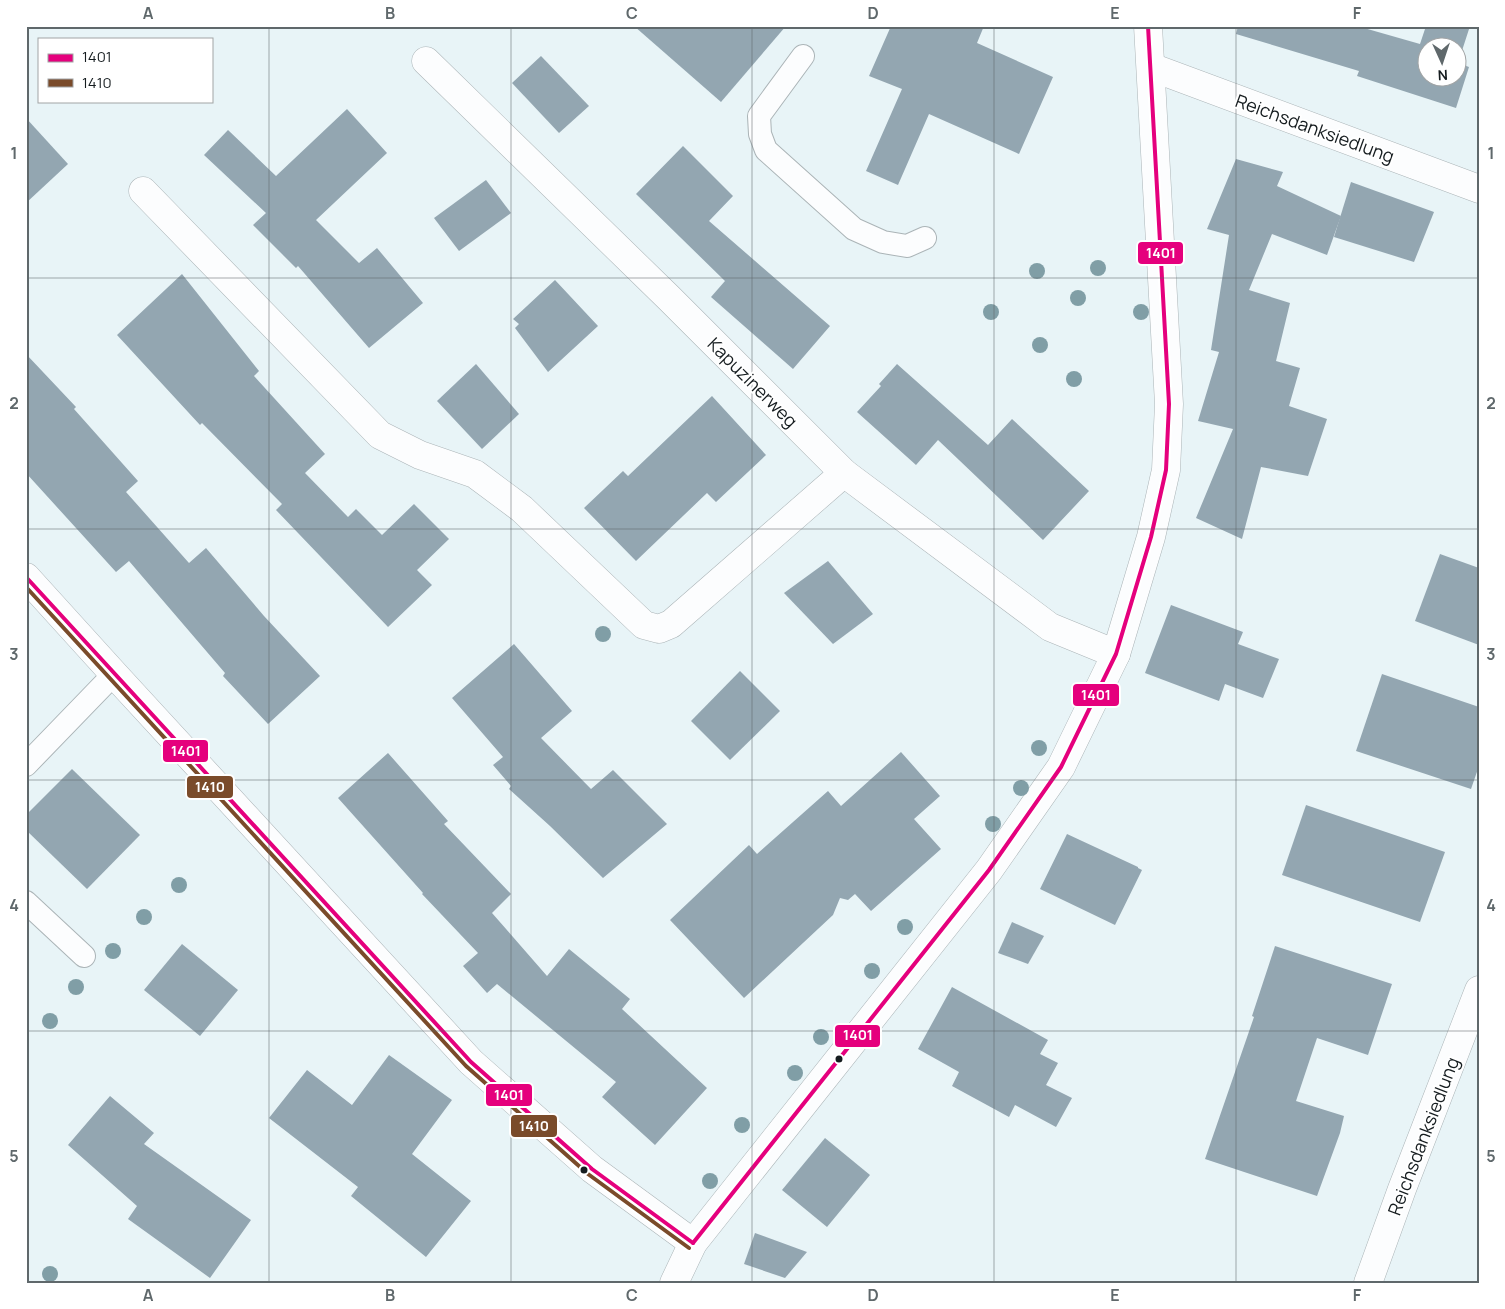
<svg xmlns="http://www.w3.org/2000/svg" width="1505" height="1309" viewBox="0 0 1505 1309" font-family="Manrope,sans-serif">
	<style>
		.building { fill: #93a6b1; fill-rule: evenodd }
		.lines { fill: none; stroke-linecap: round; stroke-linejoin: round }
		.service-casing { stroke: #abb4b7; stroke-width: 24 }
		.minor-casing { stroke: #abb4b7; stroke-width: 29 }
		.service { stroke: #fcfdfe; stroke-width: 22 }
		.minor { stroke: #fcfdfe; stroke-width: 28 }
		.bus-1-casing { stroke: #fff; stroke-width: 8 }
		.bus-2-casing { stroke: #fff; stroke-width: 8 }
		.bus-1 { stroke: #e5007d; stroke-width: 4 }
		.bus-2 { stroke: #7a4b2a; stroke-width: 4 }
		.tree { fill: #809ea6 }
		.grid { fill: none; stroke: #5f686b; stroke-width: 1; stroke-opacity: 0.55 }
		.bus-dot { fill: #151c1f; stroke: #fff; stroke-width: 2 }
		.labels { text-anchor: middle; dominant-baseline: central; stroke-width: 4; stroke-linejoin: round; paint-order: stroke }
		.street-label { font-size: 18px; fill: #151c1f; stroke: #fff }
		.line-badge { stroke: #fff; stroke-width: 2 }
		.badge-label { font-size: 14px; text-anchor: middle; font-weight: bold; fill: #fff }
		.neatline { fill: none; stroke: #5f686b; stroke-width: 2 }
		.grid-label { font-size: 16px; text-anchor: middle; font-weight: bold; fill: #5f686b }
	</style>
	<rect width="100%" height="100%" fill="#e8f4f7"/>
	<!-- building -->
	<g class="building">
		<path d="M634,26H786L721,102Z"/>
		<path d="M891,26H984L977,43L1053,77L1019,154L929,114L898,185L866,171L902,89L869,76Z"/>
		<path d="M1238,26H1357L1420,44L1426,26H1470L1458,63L1469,67L1456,108L1357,76L1359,71L1236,34ZM1428,48H1458V78H1428Z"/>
		<path d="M541,56L589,106L559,133L512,83Z"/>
		<path d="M347,109L387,153L316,220L359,263L377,248L423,303L369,348L298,266L296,268L253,225L266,213L204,155L228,130L276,176Z"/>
		<path d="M26,118L68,164L26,203Z"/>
		<path d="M683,146L733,196L709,221L830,326L793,369L711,297L725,281L636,194Z"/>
		<path d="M1236,159L1283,172L1277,186L1341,216L1327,255L1272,234L1249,290L1290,303L1276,361L1300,368L1289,406L1327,419L1308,476L1261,467L1242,539L1196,518L1233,429L1198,421L1219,352L1211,350L1229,235L1207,229Z"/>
		<path d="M486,180L511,213L459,251L434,218Z"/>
		<path d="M1351,182L1434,212L1414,262L1334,237Z"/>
		<path d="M182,274L259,371L254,376L325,454L305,473L348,517L356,509L382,535L414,504L449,539L417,570L432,585L388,627L276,510L282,504L202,423L200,425L117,335Z"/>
		<path d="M555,280L598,326L548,372L515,328L519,324L513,319Z"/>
		<path d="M26,354L76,407L74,409L138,481L126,492L189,563L206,548L264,616L320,676L268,724L223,676L225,673L129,561L116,572L26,473Z"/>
		<path d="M476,364L519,414L482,449L437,401Z"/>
		<path d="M897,364L988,445L1012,419L1089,491L1043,540L938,440L916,465L857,412L881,386L879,384Z"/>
		<path d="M712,396L766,455L716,502L707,493L636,561L584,508L623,471L628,476Z"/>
		<path d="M1440,554L1479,568V645L1415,621Z"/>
		<path d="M828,561L873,614L833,644L784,593Z"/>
		<path d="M1171,605L1243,632L1238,644L1279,659L1263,698L1225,684L1219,701L1145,673Z"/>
		<path d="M514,644L572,711L541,738L591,789L613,770L667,824L603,878L550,826L509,789L511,786L493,765L503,757L452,698Z"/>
		<path d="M740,671L780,711L730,760L691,721Z"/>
		<path d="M1382,674L1479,707V766L1471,789L1356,751Z"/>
		<path d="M901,752L940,796L914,819L941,849L871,911L855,894L848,900L840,898L833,915L744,998L670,920L749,845L757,854L828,791L841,806Z"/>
		<path d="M388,753L448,821L444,824L511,894L492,913L547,976L569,949L630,999L622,1009L707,1088L655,1145L602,1097L616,1082L497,984L487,993L463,966L478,953L422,894L423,893L338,798Z"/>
		<path d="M72,769L140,835L87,889L26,830V815Z"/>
		<path d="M1306,805L1445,852L1420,922L1282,875Z"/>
		<path d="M1067,834L1138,867V868L1142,870L1115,925L1040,889Z"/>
		<path d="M1012,922L1044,936L1028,964L998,953Z"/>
		<path d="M182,944L238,990L200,1036L144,990Z"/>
		<path d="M1275,946L1392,984L1368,1055L1317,1038L1296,1101L1344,1116L1340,1133L1317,1196L1205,1159L1254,1017L1252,1016Z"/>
		<path d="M952,987L1048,1040L1040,1054L1058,1063L1046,1085L1072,1098L1056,1127L1015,1105L1009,1117L952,1086L959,1072L918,1049Z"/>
		<path d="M389,1055L452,1100L412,1154L471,1201L426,1257L351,1196L358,1187L269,1118L307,1070L352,1105Z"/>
		<path d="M110,1096L154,1133L144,1144L251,1220L210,1278L128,1219L137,1206L68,1145Z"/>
		<path d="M825,1138L870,1175L827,1227L782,1190Z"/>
		<path d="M755,1233L807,1252L785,1278L744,1264Z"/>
	</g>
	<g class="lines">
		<!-- service casing -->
		<g class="service-casing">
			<g id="service">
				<path d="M803,56L759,116L760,134L766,150L854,229L883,242L907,246L925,238"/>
				<path d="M26,765L114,674"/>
				<path d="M26,902L84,956"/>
			</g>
		</g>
		<!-- minor casing -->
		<g class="minor-casing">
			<g id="minor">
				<path d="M426,61L669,298L844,473L1050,627L1116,654"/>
				<path d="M1151,67L1479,189"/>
				<path d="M143,191L380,435L420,455L475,474L522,509L644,625L659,629L671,624L844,473"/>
				<path d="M26,577L114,674L471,1062L592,1169L693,1243"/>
				<path d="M674,1283L693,1243L989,870L1061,767L1116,654L1151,537L1166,470L1169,404L1148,26"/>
				<path d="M1368,1283L1402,1189L1479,990"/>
			</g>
		</g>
		<!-- service -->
		<use href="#service" class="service"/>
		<!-- minor -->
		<use href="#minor" class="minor"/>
		<!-- bus-1 casing -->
		<g class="bus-1-casing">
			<g id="bus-1">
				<path d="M26,577L471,1062L592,1169L693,1243"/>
				<path d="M693,1243L989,870L1061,767L1116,654L1151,537L1166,470L1169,404L1148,26"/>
			</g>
		</g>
		<!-- bus-2 casing -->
		<g class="bus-2-casing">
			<path id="bus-2" d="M26,587L466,1066L588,1174L689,1248"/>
		</g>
		<!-- bus-1 -->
		<use href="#bus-1" class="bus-1"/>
		<!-- bus-2 -->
		<use href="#bus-2" class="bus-2"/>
	</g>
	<!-- trees -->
	<g class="tree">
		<circle cx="1098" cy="268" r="8"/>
		<circle cx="1037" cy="271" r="8"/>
		<circle cx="1078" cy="298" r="8"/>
		<circle cx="991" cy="312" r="8"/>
		<circle cx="1141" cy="312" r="8"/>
		<circle cx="1040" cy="345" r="8"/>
		<circle cx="1074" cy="379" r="8"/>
		<circle cx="603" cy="634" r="8"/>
		<circle cx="1039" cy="748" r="8"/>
		<circle cx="1021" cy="788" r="8"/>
		<circle cx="993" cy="824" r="8"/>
		<circle cx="179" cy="885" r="8"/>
		<circle cx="144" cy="917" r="8"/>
		<circle cx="905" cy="927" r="8"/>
		<circle cx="113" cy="951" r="8"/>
		<circle cx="872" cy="971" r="8"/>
		<circle cx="76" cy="987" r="8"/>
		<circle cx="50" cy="1021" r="8"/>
		<circle cx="821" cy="1037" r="8"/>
		<circle cx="795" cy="1073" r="8"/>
		<circle cx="742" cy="1125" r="8"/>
		<circle cx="710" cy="1181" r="8"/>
		<circle cx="50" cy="1274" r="8"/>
	</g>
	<!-- grid -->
	<path class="grid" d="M269,26V1283M511,26V1283M752,26V1283M994,26V1283M1236,26V1283M26,278H1479M26,529H1479M26,780H1479M26,1031H1479"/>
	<!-- markers -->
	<g class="bus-dot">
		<circle cx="839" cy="1059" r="4.5"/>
		<circle cx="584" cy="1170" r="4.5"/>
	</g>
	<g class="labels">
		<!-- street labels -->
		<g class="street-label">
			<text transform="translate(1315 128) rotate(20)">Reichsdanksiedlung</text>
			<text transform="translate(753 382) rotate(45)">Kapuzinerweg</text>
			<text transform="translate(1423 1136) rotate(-69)">Reichsdanksiedlung</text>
		</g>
	</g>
	<g class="line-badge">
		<rect x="1137" y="241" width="47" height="24" rx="5" fill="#e5007d"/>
		<rect x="1072" y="683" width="48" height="24" rx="5" fill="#e5007d"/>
		<rect x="162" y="739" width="47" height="24" rx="5" fill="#e5007d"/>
		<rect x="186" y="775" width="48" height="24" rx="5" fill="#7a4b2a"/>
		<rect x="834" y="1024" width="47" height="24" rx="5" fill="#e5007d"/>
		<rect x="485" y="1083" width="48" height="24" rx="5" fill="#e5007d"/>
		<rect x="510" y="1114" width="48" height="24" rx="5" fill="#7a4b2a"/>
	</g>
	<g class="badge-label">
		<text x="1161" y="258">1401</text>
		<text x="1096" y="700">1401</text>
		<text x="186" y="756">1401</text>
		<text x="210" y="792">1410</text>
		<text x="858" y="1040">1401</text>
		<text x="509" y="1100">1401</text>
		<text x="534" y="1131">1410</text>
	</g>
	<!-- border -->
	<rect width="1505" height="1309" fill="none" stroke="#ffffff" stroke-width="55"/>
	<!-- legend -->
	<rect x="38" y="38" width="175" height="65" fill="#ffffff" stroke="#a1a4a5"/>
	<rect x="48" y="54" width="25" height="8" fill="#e5007d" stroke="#a1a4a5"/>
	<text x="82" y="62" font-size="15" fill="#151c1f">1401</text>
	<rect x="48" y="79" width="25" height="8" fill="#7a4b2a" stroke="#a1a4a5"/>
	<text x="82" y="88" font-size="15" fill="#151c1f">1410</text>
	<!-- north arrow -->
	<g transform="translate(1442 62) rotate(177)"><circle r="24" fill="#ffffff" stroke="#a1a4a5"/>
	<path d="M0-4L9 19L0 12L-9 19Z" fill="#5f686b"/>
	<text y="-8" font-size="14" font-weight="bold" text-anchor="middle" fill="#151c1f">N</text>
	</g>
	<rect x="28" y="28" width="1450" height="1254" class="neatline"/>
	<g class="grid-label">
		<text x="148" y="19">A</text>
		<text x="390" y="19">B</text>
		<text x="632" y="19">C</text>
		<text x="873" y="19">D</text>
		<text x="1115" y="19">E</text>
		<text x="1357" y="19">F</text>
		<text x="14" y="159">1</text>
		<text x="1491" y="159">1</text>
		<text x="14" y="409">2</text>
		<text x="1491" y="409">2</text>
		<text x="14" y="660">3</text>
		<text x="1491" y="660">3</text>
		<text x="14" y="911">4</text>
		<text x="1491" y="911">4</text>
		<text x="14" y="1162">5</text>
		<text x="1491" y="1162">5</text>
		<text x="148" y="1301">A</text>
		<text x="390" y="1301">B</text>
		<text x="632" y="1301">C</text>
		<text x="873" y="1301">D</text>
		<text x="1115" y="1301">E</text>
		<text x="1357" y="1301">F</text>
	</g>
</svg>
